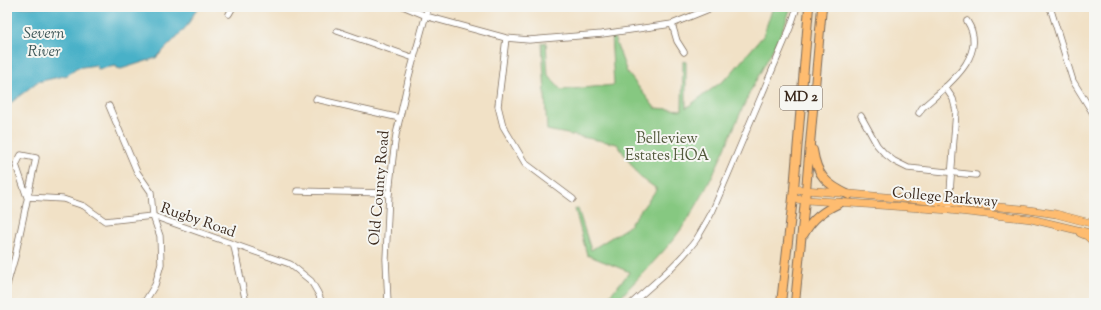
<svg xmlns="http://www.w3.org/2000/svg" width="1101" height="310" viewBox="0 0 1101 310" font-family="'Sorts Mill Goudy',serif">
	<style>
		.green { fill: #86c881; stroke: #607950 }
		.water { fill: #49b1c8; stroke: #426e73 }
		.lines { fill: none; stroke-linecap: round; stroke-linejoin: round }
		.minor-casing { stroke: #7b6a59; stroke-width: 7 }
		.major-casing { stroke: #7b6a59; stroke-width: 8 }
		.highway-casing { stroke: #7b6a59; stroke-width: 10 }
		.minor { stroke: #fff; stroke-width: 5.5 }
		.major { stroke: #febc70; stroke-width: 7 }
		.highway { stroke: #febc70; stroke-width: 8 }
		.labels { text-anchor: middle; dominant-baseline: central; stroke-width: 4; stroke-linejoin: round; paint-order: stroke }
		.shield { fill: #f6f6f2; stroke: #73675e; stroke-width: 1 }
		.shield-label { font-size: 14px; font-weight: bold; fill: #3b2a1e }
		.park-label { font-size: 15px; fill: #52593c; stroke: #f6f6f2 }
		.street-label { font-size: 15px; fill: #3b2a1e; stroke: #f6f6f2 }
		.water-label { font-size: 16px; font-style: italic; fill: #40595a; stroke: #f6f6f2 }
	</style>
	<rect width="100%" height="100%" fill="#f6f6f2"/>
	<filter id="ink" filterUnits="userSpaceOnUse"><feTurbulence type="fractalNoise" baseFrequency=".025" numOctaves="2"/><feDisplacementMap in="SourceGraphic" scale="8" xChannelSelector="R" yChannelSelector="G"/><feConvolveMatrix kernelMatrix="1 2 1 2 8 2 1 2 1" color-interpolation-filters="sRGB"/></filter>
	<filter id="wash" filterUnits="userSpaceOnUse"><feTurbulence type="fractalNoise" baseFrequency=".012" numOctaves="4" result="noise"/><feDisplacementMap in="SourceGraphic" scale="16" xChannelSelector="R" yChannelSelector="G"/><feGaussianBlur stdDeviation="0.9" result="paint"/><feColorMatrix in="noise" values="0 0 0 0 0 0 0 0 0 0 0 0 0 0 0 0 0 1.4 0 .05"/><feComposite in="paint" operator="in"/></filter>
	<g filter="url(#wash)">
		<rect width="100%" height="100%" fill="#f1e1c6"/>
		<!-- green -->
		<path class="green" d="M773,7H791C782,37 764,64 750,92C729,136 711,188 682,228C663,255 637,277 616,303H603L630,272L587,255L575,209H578L591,250L628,227L657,189L640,177L617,144L547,130L542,43L546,42L548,75L561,90L614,85L611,35H613L627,72L655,108L682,110L683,61L686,62V108L728,77L745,57L763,36Z"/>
		<!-- water -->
		<path class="water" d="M7,7H198L187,26L173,41L156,58L121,69L117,68L116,66L98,69L96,65L76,68L68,75L37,82L7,106Z"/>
	</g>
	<g filter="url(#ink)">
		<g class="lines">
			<!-- minor casing -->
			<g class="minor-casing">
				<g id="minor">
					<path d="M405,7L429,17L506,38L529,40L602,34L672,24L714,7"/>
					<path d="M1050,7L1073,81L1094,115"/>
					<path d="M229,14L233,7"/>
					<path d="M672,24L677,41L684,52"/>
					<path d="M337,31L414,58"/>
					<path d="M506,38L498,106L503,126L525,163L573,199"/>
					<path d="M945,87L953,99L956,111L949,205"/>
					<path d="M316,99L400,118"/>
					<path d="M109,106L137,172L151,192L153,216L160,236L161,264L155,285L144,303"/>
					<path d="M919,113L922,108C945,87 990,56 967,21"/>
					<path d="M861,116L877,145L885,154L894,161L908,168L976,175"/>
					<path d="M297,191L389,193"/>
					<path d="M234,246L246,303"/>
					<path d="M7,285L15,257L36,158L21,155L16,165L27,197L63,199L84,206L105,221L153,216L290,264L311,281L318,293L322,303"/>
					<path d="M388,303L386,259L389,193L393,157L396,135L409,76L428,7"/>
					<path d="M632,303C654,283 678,264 696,240C702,230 708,220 713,210L790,28L797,7"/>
				</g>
			</g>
			<!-- major casing -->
			<g class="major-casing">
				<g id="major">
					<path d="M794,189L1022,209L1056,214L1094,224"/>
					<path d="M793,199L949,210L1031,219L1094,234"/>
					<path d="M1080,233L1087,236L1094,243"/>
				</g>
			</g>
			<!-- highway casing -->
			<g class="highway-casing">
				<g id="highway">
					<path d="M813,150C817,176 826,184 849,195"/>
					<path d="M804,234C813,218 823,211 840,203"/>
					<path d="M781,303L794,189L809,7"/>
					<path d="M795,303L806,190L822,7"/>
				</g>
			</g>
			<!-- minor -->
			<use href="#minor" class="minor"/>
			<!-- major -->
			<use href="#major" class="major"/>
			<!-- highway -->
			<use href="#highway" class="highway"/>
		</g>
	</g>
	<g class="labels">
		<!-- shield labels -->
		<rect class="shield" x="780" y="86" width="42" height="24" rx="3"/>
		<g class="shield-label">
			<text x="801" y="98">MD 2</text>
		</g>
		<!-- park labels -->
		<g class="park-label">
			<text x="667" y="139">Belleview<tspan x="667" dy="17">Estates HOA</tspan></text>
		</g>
		<!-- street labels -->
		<g class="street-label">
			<text transform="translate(380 188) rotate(-85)">Old County Road</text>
			<text transform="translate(945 198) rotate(5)">College Parkway</text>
			<text transform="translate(198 221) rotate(19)">Rugby Road</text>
		</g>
		<!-- water labels -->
		<g class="water-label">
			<text x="44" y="34">Severn<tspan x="44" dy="18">River</tspan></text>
		</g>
	</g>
	<!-- margin -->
	<rect width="1101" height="310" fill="none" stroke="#f6f6f2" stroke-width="24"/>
</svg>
